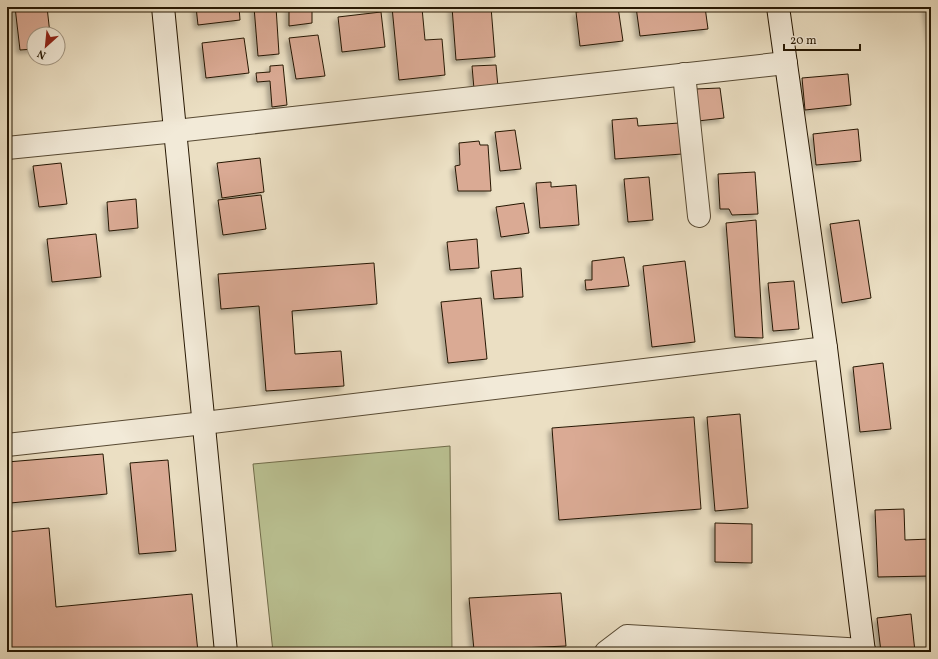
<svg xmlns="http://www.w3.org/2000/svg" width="938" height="659" viewBox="0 0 938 659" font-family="Vollkorn,serif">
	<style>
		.green { fill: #bac192; stroke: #706c4a }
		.building { fill: #daaa94; stroke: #271803; filter: url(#shadow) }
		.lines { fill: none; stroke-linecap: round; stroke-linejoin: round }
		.street-casing { stroke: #584a33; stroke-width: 24 }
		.secondary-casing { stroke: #271803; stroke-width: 24 }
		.street { stroke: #f2ead8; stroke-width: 22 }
		.secondary { stroke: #f2ead8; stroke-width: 22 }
	</style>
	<defs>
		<filter id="shadow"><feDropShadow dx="-3.5" dy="3.5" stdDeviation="2" flood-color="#0004"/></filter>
	</defs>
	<rect width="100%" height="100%" fill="#ebdfc3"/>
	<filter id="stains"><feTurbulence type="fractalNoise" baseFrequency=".005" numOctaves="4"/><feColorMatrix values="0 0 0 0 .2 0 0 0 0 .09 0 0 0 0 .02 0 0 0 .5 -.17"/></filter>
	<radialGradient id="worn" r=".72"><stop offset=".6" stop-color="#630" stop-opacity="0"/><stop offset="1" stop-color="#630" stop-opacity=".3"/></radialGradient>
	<!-- green -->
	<path class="green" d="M450,446L452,652H273L253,464Z"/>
	<!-- building -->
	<g class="building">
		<path d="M15,7H47L50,34H34V49L20,50Z"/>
		<path d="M196,7H239L240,20L198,25Z"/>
		<path d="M254,7H276L279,54L258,56Z"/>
		<path d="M289,7H312V23L289,26Z"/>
		<path d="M392,7H407L408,9L422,8L425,40L442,39L445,75L399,80Z"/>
		<path d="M452,7H475V9L491,7L495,57L456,60Z"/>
		<path d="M613,7H618L623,41L580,46L576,12Z"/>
		<path d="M636,7H705L708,29L640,36Z"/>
		<path d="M926,7H931V40Z"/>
		<path d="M381,12L385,47L342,52L338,17Z"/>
		<path d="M318,35L325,76L296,79L289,38Z"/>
		<path d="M244,38L249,73L206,78L202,43Z"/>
		<path d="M283,65L287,105L272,107L270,81L257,82L256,73L270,72V66Z"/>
		<path d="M496,65L498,87L474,89L472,66Z"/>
		<path d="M848,74L851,105L805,110L802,78Z"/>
		<path d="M720,88L724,118L698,121L696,89Z"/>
		<path d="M637,118L638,126L679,123L682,154L615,159L612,120Z"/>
		<path d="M858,129L861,161L816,165L813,134Z"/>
		<path d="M515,130L521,169L500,171L495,132Z"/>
		<path d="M479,141L480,145H488L491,191H458L455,166L460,165L459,143Z"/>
		<path d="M260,158L264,192L222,198L217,163Z"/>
		<path d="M61,163L67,204L39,207L33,166Z"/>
		<path d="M755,172L758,214L732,215L729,209H720L718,174Z"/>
		<path d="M649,177L653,220L628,222L624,179Z"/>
		<path d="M551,182V187L576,185L579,225L540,228L536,183Z"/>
		<path d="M261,195L266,229L223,235L218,200Z"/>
		<path d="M136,199L138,228L109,231L107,202Z"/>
		<path d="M524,203L529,233L501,237L496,207Z"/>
		<path d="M756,220L763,338L735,337L726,223Z"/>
		<path d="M859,220L871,298L842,303L830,224Z"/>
		<path d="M96,234L101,277L52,282L47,239Z"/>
		<path d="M477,239L479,268L450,270L447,242Z"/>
		<path d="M624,257L629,286L586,290L585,280H592V261Z"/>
		<path d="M685,261L695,342L652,347L643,266Z"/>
		<path d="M374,263L377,304L292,311L295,354L341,351L344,386L266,391L259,306L221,309L218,274Z"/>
		<path d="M521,268L523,297L494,299L491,271Z"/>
		<path d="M794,281L799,329L773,331L768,283Z"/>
		<path d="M481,298L487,359L448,363L441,302Z"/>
		<path d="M883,363L891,429L860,432L853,367Z"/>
		<path d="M740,414L748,508L715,511L707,417Z"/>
		<path d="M694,417L701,509L559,520L552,428Z"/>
		<path d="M103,454L107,494L10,503L7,462Z"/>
		<path d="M168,460L176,551L139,554L130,463Z"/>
		<path d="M904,509L905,540L931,539V576L878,577L875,510Z"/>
		<path d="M715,523L752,524V563L715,562Z"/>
		<path d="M49,528L56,607L192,594L198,652H7V532Z"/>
		<path d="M561,593L566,646L474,650L469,598Z"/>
		<path d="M911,614L915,652H881L877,618Z"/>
	</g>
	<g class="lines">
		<!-- street casing -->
		<g class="street-casing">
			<g id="street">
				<path d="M684,74L699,216"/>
				<path d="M7,148L176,131L786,63"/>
				<path d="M7,445L204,423L826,348"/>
				<path d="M606,652L627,636L864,650"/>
			</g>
		</g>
		<!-- secondary casing -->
		<g class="secondary-casing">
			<g id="secondary">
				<path d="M163,7L226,652"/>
				<path d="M778,7L826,348L864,652"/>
			</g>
		</g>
		<!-- street -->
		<use href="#street" class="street"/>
		<!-- secondary -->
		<use href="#secondary" class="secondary"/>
	</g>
	<!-- margin -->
	<rect width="938" height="659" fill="none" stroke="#ebdfc3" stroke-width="24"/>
	<rect x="8" y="8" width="922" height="643" fill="none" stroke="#271803" stroke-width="2"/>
	<rect x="12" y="12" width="914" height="635" fill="none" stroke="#271803"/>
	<!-- north arrow -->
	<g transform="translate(46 46) rotate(207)"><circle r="19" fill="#f2ead8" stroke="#a19683"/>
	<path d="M0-3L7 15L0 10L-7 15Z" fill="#8f2418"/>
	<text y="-6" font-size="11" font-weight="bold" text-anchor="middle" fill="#271803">N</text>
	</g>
	<!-- scale -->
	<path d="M784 44v6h76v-6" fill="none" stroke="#271803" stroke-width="2"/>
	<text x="790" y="44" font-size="12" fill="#271803" stroke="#f2ead8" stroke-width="3" paint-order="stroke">20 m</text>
	<rect width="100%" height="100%" filter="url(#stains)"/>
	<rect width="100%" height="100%" fill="url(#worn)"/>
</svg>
